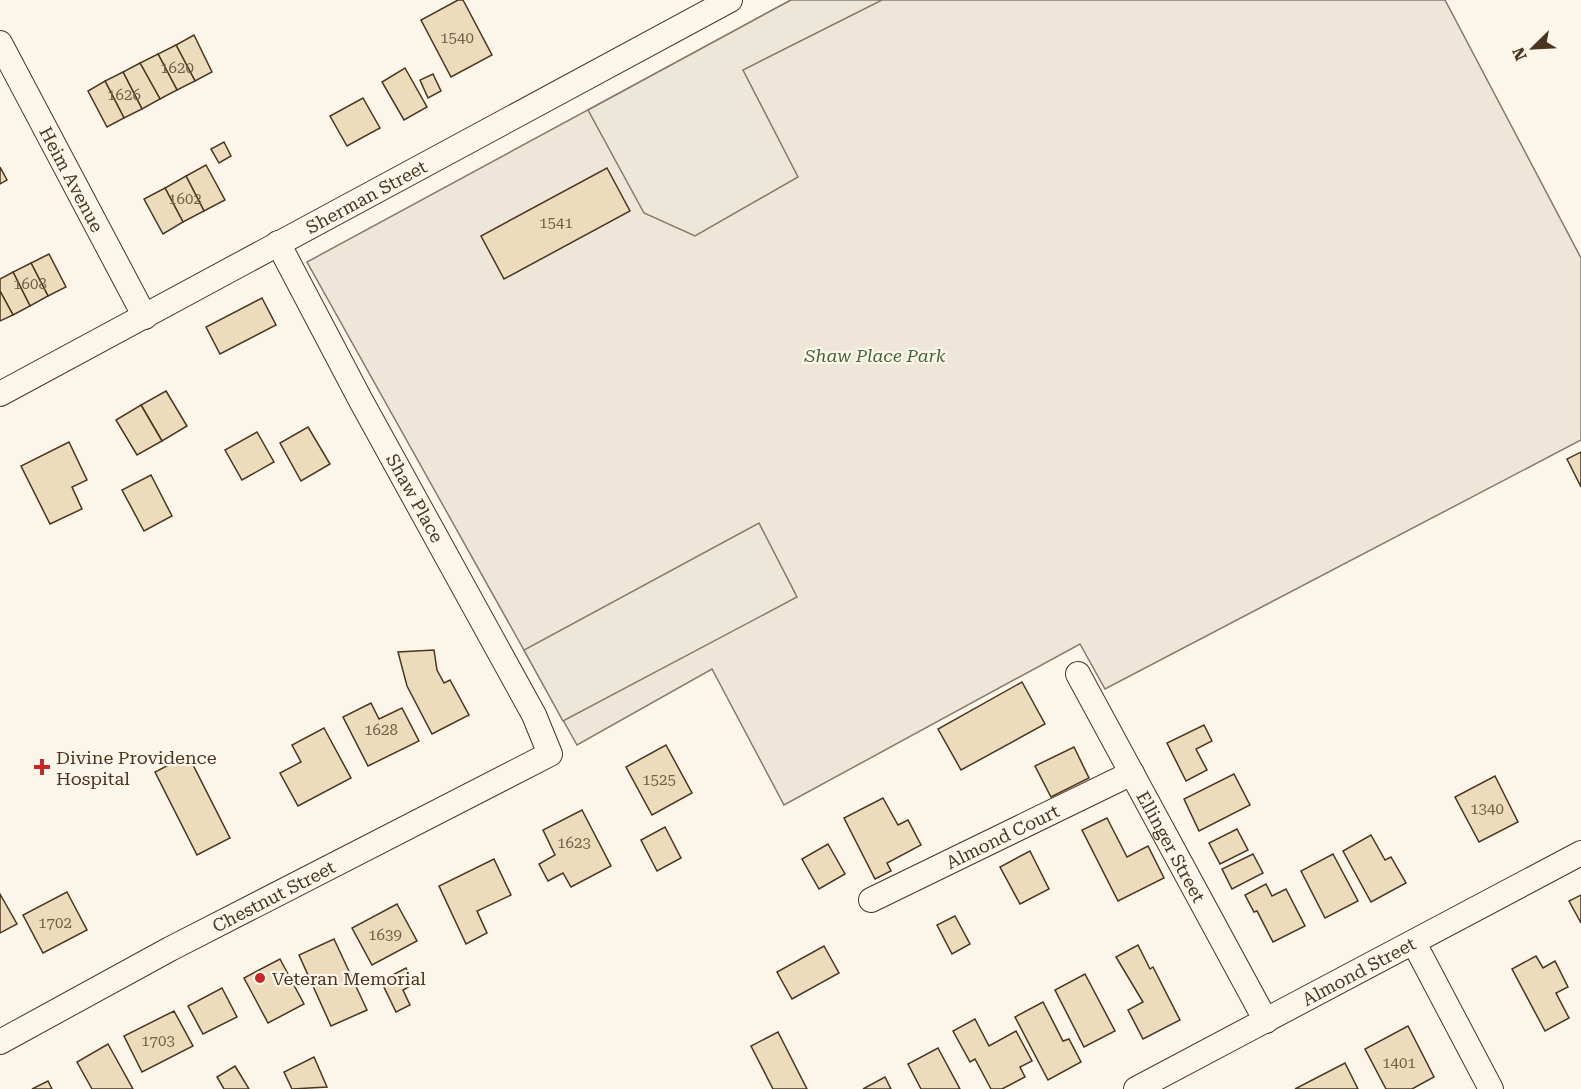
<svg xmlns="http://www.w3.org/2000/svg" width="1581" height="1089" viewBox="0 0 1581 1089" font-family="'Roboto Serif',serif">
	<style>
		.green { fill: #ede6d9; stroke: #887966; stroke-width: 1.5 }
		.parking { fill: #ede7d9; stroke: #887966; stroke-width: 1.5 }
		.building { fill: #ecdcbc; stroke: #4a3520; stroke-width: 1.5 }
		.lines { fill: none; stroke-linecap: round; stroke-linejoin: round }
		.minor-casing { stroke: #4a3520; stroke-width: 26 }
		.minor { stroke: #fbf6e9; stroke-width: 24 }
		.poi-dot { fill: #c62828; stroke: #fbf6e9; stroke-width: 2 }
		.labels { text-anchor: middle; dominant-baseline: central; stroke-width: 4.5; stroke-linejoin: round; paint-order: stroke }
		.number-label { font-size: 15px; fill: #725f47 }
		.street-label { font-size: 18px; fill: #4a3520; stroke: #fbf6e9 }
		.park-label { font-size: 18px; font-style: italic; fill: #436837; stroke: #fbf6e9 }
		.poi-label { font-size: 18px; fill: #4a3520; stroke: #fbf6e9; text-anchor: start }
	</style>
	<rect width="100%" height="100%" fill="#fbf6e9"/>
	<!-- green -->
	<path class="green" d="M791,0H1445L1581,258V440L1105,689L1080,644L784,805L712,669L577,745L307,262Z"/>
	<!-- parking -->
	<g class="parking">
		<path d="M791,0H882L743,70L798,177L695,236L644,213L588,110Z"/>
		<path d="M759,523L797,597L563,721L524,650Z"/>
	</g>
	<!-- building -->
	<g class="building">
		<path d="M458,0H463L492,55L451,77L421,20Z"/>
		<path d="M194,35L212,72L195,81L176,45Z"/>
		<path d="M176,45L195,81L177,90L158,54Z"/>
		<path d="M158,54L177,90L160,99L140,63Z"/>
		<path d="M140,63L160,99L142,109L123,72Z"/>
		<path d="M405,68L427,107L404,120L382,82Z"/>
		<path d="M123,72L142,109L124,118L105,81Z"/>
		<path d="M433,74L441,91L428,98L420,80Z"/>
		<path d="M105,81L124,118L107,127L88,91Z"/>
		<path d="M363,98L380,128L347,146L330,116Z"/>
		<path d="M224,142L231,156L219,163L211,149Z"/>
		<path d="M206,165L225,200L204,211L186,176Z"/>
		<path d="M0,167L7,180L0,184Z"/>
		<path d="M607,168L630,211L504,279L481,236Z"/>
		<path d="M186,176L204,211L183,222L165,188Z"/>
		<path d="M165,188L183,222L163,234L144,199Z"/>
		<path d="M49,254L66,287L48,296L31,263Z"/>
		<path d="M31,263L48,296L30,306L13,272Z"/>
		<path d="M13,272L30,306L13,315L0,291V279Z"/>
		<path d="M0,291L13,315L0,321Z"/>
		<path d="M262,298L276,325L220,354L206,327Z"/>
		<path d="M166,391L187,426L162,441L141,405Z"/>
		<path d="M141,405L162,441L137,455L116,420Z"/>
		<path d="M308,427L330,464L301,481L280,443Z"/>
		<path d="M257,432L274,462L242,480L225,450Z"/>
		<path d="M69,442L87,480L72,487L82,509L50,524L21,466Z"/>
		<path d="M1581,452V487L1567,459Z"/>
		<path d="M151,475L172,516L144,531L122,490Z"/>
		<path d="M434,650L437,670L444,683L450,680L469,715L432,734L407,686L398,652Z"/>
		<path d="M1022,682L1045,724L961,770L938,729Z"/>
		<path d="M371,703L379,719L402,708L419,741L368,766L343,717Z"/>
		<path d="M1204,725L1212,741L1196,749L1207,770L1186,781L1167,743Z"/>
		<path d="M324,728L351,778L298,806L280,773L301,762L292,745Z"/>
		<path d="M666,745L692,793L652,815L626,767Z"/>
		<path d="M1074,747L1089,778L1051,797L1035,766Z"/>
		<path d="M188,755L230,838L197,855L155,772Z"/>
		<path d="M1234,774L1250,805L1199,831L1184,799Z"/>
		<path d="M1495,776L1518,822L1479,842L1455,797Z"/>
		<path d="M883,798L898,825L908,820L921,845L887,863L891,871L875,879L844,818Z"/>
		<path d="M582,810L611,866L571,887L563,873L548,881L539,864L555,855L543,830Z"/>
		<path d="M1107,818L1127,857L1148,846L1164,878L1118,901L1082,830Z"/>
		<path d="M665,827L681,858L657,871L641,840Z"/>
		<path d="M1237,829L1248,850L1220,864L1209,843Z"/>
		<path d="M1371,835L1385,860L1391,857L1406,883L1371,902L1343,851Z"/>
		<path d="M828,844L845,874L819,889L802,859Z"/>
		<path d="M1030,851L1049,889L1020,904L1000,867Z"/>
		<path d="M1253,854L1263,873L1232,889L1222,869Z"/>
		<path d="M1333,854L1358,901L1325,918L1301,871Z"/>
		<path d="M494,859L511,895L477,911L487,933L466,944L439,886Z"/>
		<path d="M1266,884L1272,896L1286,889L1305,926L1273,942L1257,911L1254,912L1245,895Z"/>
		<path d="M67,892L87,930L43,953L23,915Z"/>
		<path d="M0,894L17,924L0,933Z"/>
		<path d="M1581,895V923L1569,901Z"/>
		<path d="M397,904L417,941L372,965L352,928Z"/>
		<path d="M955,916L970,944L952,954L937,925Z"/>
		<path d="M334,939L367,1010L331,1026L299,955Z"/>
		<path d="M1138,945L1150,969L1153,967L1180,1020L1143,1039L1128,1010L1143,1002L1116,957Z"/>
		<path d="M824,946L839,973L792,999L777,972Z"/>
		<path d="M1536,956L1543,968L1555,961L1568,987L1556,993L1569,1018L1545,1031L1512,969Z"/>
		<path d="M280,959L304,1004L268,1023L244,978Z"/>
		<path d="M406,968L414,984L403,990L410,1005L396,1012L381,981Z"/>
		<path d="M1085,974L1115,1031L1084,1047L1055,990Z"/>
		<path d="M222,988L237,1017L203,1034L188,1006Z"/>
		<path d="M1043,1002L1063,1041L1069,1039L1081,1062L1048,1080L1015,1017Z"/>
		<path d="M174,1011L193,1046L142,1072L124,1036Z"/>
		<path d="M975,1019L989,1046L1016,1031L1032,1061L1020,1067L1025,1077L1002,1089H991L975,1059L970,1062L953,1031Z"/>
		<path d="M1408,1026L1434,1077L1412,1089H1386L1365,1049Z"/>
		<path d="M778,1032L807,1089H773L751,1046Z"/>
		<path d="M108,1044L133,1089H92L77,1062Z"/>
		<path d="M938,1048L960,1089H921L908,1064Z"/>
		<path d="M314,1057L327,1087L292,1089L284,1072Z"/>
		<path d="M1345,1063L1358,1089H1295Z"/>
		<path d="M235,1066L249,1089H224L217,1077Z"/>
		<path d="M885,1077L891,1089H863Z"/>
		<path d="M48,1081L52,1089H32Z"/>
	</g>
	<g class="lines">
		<!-- minor casing -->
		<g class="minor-casing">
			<g id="minor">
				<path id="s1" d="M0,43L145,317"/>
				<path id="s2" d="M0,394L730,0"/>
				<path id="s3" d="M1078,674L1266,1021"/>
				<path id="s4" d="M871,900L1132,773"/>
				<path d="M1414,943L1491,1089"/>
				<path id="s5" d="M0,1042L170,949L550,754L534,715L360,399L278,243"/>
				<path id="s6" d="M1136,1089L1581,853"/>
			</g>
		</g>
		<!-- minor -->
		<use href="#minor" class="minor"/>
	</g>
	<!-- markers -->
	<g class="poi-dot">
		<path d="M39 758h6v6h6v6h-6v6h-6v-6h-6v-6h6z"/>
		<circle cx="260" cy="978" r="6"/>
	</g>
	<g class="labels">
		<!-- number labels -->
		<g class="number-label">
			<text x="457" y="38">1540</text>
			<text x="177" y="68">1620</text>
			<text x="124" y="95">1626</text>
			<text x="185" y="199">1602</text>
			<text x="556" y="223">1541</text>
			<text x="30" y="284">1608</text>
			<text x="381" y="730">1628</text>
			<text x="659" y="780">1525</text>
			<text x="1487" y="809">1340</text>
			<text x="574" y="843">1623</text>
			<text x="55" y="923">1702</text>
			<text x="385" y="935">1639</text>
			<text x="158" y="1041">1703</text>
			<text x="1399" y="1063">1401</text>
		</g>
		<!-- street labels -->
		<g class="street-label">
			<text stroke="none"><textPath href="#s1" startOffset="154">Heim Avenue</textPath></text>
			<text stroke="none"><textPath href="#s2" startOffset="416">Sherman Street</textPath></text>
			<text transform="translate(415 498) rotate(61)">Shaw Place</text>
			<text stroke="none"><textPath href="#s4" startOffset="146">Almond Court</textPath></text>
			<text stroke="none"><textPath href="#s3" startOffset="196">Ellinger Street</textPath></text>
			<text stroke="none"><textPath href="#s5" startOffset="310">Chestnut Street</textPath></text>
			<text stroke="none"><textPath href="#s6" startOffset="252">Almond Street</textPath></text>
		</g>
		<!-- park labels -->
		<g class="park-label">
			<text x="875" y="355">Shaw Place Park</text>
		</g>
		<!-- poi labels -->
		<g class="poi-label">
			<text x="56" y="757">Divine Providence<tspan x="56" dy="21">Hospital</tspan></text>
			<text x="272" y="978">Veteran Memorial</text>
		</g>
	</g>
	<!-- north arrow -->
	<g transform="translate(1533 48) rotate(246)" stroke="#fbf6e9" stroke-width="4.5" paint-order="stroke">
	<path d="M0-4.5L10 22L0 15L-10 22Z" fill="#4a3520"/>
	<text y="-9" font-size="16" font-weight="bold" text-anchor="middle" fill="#4a3520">N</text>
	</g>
</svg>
